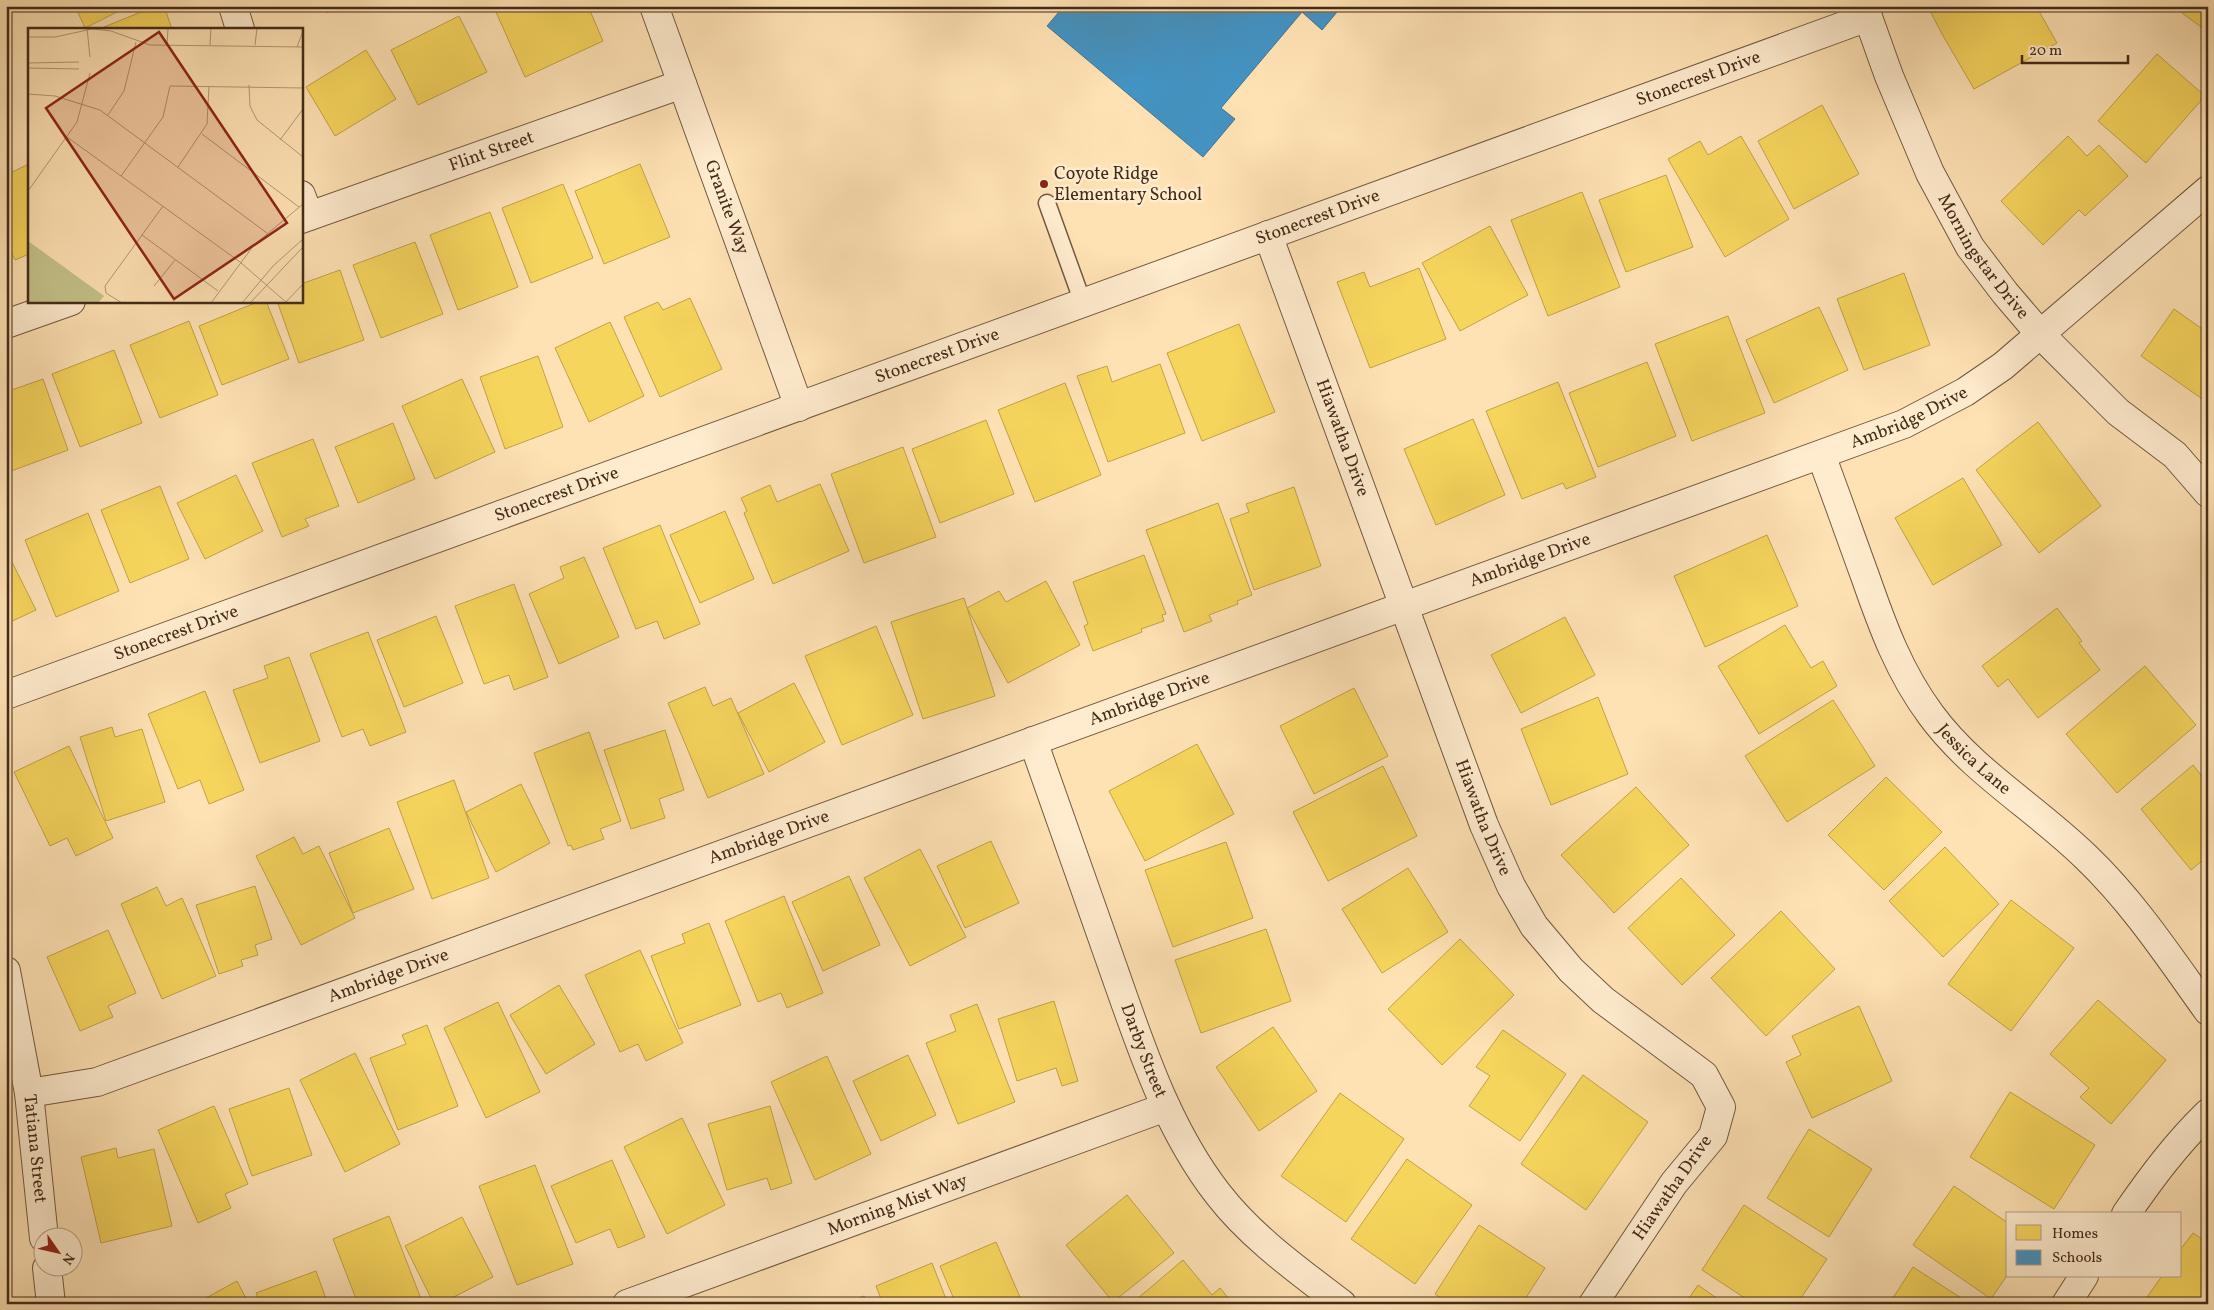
<svg xmlns="http://www.w3.org/2000/svg" width="2214" height="1310" viewBox="0 0 2214 1310" font-family="Vollkorn,serif">
	<style>
		.homes { fill: #f6d55c; stroke: #c0a248 }
		.schools { fill: #4393c3; stroke: #437490 }
		.lines { fill: none; stroke-linecap: round; stroke-linejoin: round }
		.service-casing { stroke: #725940; stroke-width: 19 }
		.minor-casing { stroke: #725940; stroke-width: 30 }
		.service { stroke: #ffecce; stroke-width: 16 }
		.minor { stroke: #ffecce; stroke-width: 28 }
		.poi-dot { fill: #8f2418; stroke: #ffecce; stroke-width: 2 }
		.labels { text-anchor: middle; dominant-baseline: central; stroke-width: 5; stroke-linejoin: round; paint-order: stroke }
		.street-label { font-size: 18px; fill: #432b19; stroke: #ffecce }
		.poi-label { font-size: 18px; fill: #432b19; stroke: #ffecce; text-anchor: start }
		.inset-road { fill: none; stroke: #b49976; stroke-width: 1 }
		.view { fill: #8f2418; fill-opacity: 0.15; stroke: #8f2418; stroke-width: 2.5 }
		.inset-edge { fill: none; stroke: #432b19; stroke-width: 2.5 }
	</style>
	<rect width="100%" height="100%" fill="#ffe2b4"/>
	<filter id="stains"><feTurbulence type="fractalNoise" baseFrequency=".004" numOctaves="4"/><feColorMatrix values="0 0 0 0 .2 0 0 0 0 .09 0 0 0 0 .02 0 0 0 .5 -.17"/></filter>
	<radialGradient id="worn" r=".72"><stop offset=".6" stop-color="#630" stop-opacity="0"/><stop offset="1" stop-color="#630" stop-opacity=".3"/></radialGradient>
	<!-- homes -->
	<g class="homes">
		<path d="M75,6H129L85,28Z"/>
		<path d="M156,6H164L172,29H99Z"/>
		<path d="M324,6H340L327,13Z"/>
		<path d="M508,6H588L603,41L525,77L496,12Z"/>
		<path d="M1930,6H2036L2057,43L1974,89L1942,34L1928,7Z"/>
		<path d="M2187,6H2208V32L2182,13Z"/>
		<path d="M459,16L487,72L418,105L391,50Z"/>
		<path d="M366,50L396,99L335,136L306,87Z"/>
		<path d="M2157,54L2205,96L2146,163L2098,121Z"/>
		<path d="M1822,105L1859,174L1794,209L1758,141Z"/>
		<path d="M1741,136L1789,219L1725,257L1668,159L1700,141L1708,155Z"/>
		<path d="M2068,136L2087,156L2099,145L2128,176L2085,216L2079,210L2043,245L2001,201Z"/>
		<path d="M29,164V254L15,260L6,241V175Z"/>
		<path d="M640,164L670,237L604,264L575,191Z"/>
		<path d="M1666,175L1693,247L1626,272L1599,200Z"/>
		<path d="M563,184L593,258L531,283L502,208Z"/>
		<path d="M1582,192L1620,287L1548,316L1511,220Z"/>
		<path d="M490,212L518,287L458,310L430,235Z"/>
		<path d="M1490,226L1528,295L1460,331L1422,263Z"/>
		<path d="M415,242L443,314L381,338L353,265Z"/>
		<path d="M1419,268L1446,339L1370,368L1337,282L1364,272L1370,287Z"/>
		<path d="M340,270L364,340L299,363L277,301H301V284Z"/>
		<path d="M1904,273L1930,345L1864,370L1837,299Z"/>
		<path d="M690,298L722,369L660,397L624,317L658,302L663,310Z"/>
		<path d="M260,301H266L289,359L222,385L199,326Z"/>
		<path d="M1819,307L1848,370L1774,403L1746,340Z"/>
		<path d="M2174,309L2208,333V403L2141,356Z"/>
		<path d="M1728,316L1765,413L1692,441L1655,344Z"/>
		<path d="M189,321L218,395L160,418L130,345Z"/>
		<path d="M610,322L644,396L589,422L555,348Z"/>
		<path d="M1239,324L1275,412L1202,441L1167,353Z"/>
		<path d="M114,350L142,423L80,447L52,374Z"/>
		<path d="M538,356L563,427L505,449L480,377Z"/>
		<path d="M1647,362L1676,436L1598,467L1569,393Z"/>
		<path d="M1160,364L1185,433L1108,462L1077,376L1107,366L1112,382Z"/>
		<path d="M43,379L68,450L6,473V392Z"/>
		<path d="M462,379L495,452L435,479L402,406Z"/>
		<path d="M1558,382L1596,477L1566,489L1563,483L1522,499L1486,411Z"/>
		<path d="M1065,383L1101,475L1035,502L998,410Z"/>
		<path d="M1473,419L1505,495L1436,525L1404,449Z"/>
		<path d="M986,420L1014,494L940,523L912,449Z"/>
		<path d="M2038,422L2101,506L2039,553L1976,470Z"/>
		<path d="M393,423L415,479L358,503L335,447Z"/>
		<path d="M313,439L339,506L305,519L309,526L282,537L252,463Z"/>
		<path d="M903,447L936,537L864,563L831,474Z"/>
		<path d="M236,475L263,531L205,559L177,503Z"/>
		<path d="M1963,478L2002,545L1933,585L1895,518Z"/>
		<path d="M820,484L849,551L773,584L744,513L747,511L741,498L770,485L777,502Z"/>
		<path d="M160,486L189,559L130,583L101,510Z"/>
		<path d="M1294,487L1321,566L1254,590L1230,519L1249,512L1246,504Z"/>
		<path d="M1218,503L1252,595L1237,601L1238,604L1209,615L1212,621L1184,632L1146,530Z"/>
		<path d="M725,511L754,579L700,603L670,535Z"/>
		<path d="M88,513L119,591L56,617L25,540Z"/>
		<path d="M660,525L700,624L664,639L657,621L636,629L603,548Z"/>
		<path d="M1767,535L1798,606L1705,647L1674,576Z"/>
		<path d="M1144,555L1166,614L1162,615L1164,621L1141,629L1142,632L1093,651L1084,626L1088,624L1073,582Z"/>
		<path d="M9,556L36,610L6,624V557Z"/>
		<path d="M584,557L619,637L559,664L529,594L564,578L560,567Z"/>
		<path d="M1046,581L1080,645L1008,683L967,608L999,591L1006,602Z"/>
		<path d="M514,584L548,677L514,690L509,675L484,684L455,606Z"/>
		<path d="M964,598L995,696L923,719L891,622Z"/>
		<path d="M2057,608L2082,641L2079,643L2100,670L2038,718L2008,679L1998,687L1982,666Z"/>
		<path d="M436,616L463,683L404,707L377,640Z"/>
		<path d="M1565,617L1595,675L1521,713L1491,655Z"/>
		<path d="M1785,625L1811,668L1823,661L1837,686L1759,734L1718,666Z"/>
		<path d="M876,626L913,715L842,745L805,656Z"/>
		<path d="M368,632L406,732L370,746L363,729L342,737L310,654Z"/>
		<path d="M289,657L320,741L260,763L233,690L268,678L264,666Z"/>
		<path d="M2145,666L2196,725L2117,793L2066,734Z"/>
		<path d="M794,683L825,742L769,772L738,713Z"/>
		<path d="M705,687L713,706L731,698L764,774L708,798L668,703Z"/>
		<path d="M1354,688L1388,756L1314,794L1280,726Z"/>
		<path d="M205,691L244,790L209,804L200,780L178,789L148,714Z"/>
		<path d="M1598,697L1628,774L1551,805L1521,729Z"/>
		<path d="M1833,700L1875,766L1787,822L1745,756Z"/>
		<path d="M112,727L115,737L142,729L165,802L106,821L80,737Z"/>
		<path d="M665,730L684,790L659,799L665,818L631,829L604,750Z"/>
		<path d="M589,732L621,821L600,829L604,839L573,850L571,845L568,846L534,753Z"/>
		<path d="M1197,744L1234,814L1145,861L1109,791Z"/>
		<path d="M69,746L113,838L76,856L67,838L50,846L14,772Z"/>
		<path d="M2193,765L2208,784V856L2191,870L2141,809Z"/>
		<path d="M1383,766L1417,836L1328,881L1293,812Z"/>
		<path d="M1886,777L1942,832L1884,890L1828,835Z"/>
		<path d="M454,780L489,878L432,899L397,802Z"/>
		<path d="M521,784L550,843L496,872L466,812Z"/>
		<path d="M1636,787L1689,845L1614,913L1561,855Z"/>
		<path d="M389,828L414,889L353,913L329,853Z"/>
		<path d="M294,837L303,854L319,846L355,918L301,945L256,856Z"/>
		<path d="M991,841L1019,903L965,928L937,866Z"/>
		<path d="M1226,842L1253,918L1173,947L1145,870Z"/>
		<path d="M1945,847L1999,904L1943,957L1889,901Z"/>
		<path d="M920,849L966,937L910,966L864,878Z"/>
		<path d="M1408,868L1448,932L1382,973L1342,909Z"/>
		<path d="M849,876L880,945L823,971L792,902Z"/>
		<path d="M1681,878L1735,935L1682,985L1628,928Z"/>
		<path d="M255,886L272,939L255,945L258,955L241,960L243,966L219,974L196,905Z"/>
		<path d="M157,887L166,906L182,898L216,976L162,999L121,904Z"/>
		<path d="M784,896L823,993L787,1008L781,993L758,1002L725,921Z"/>
		<path d="M2011,900L2074,948L2011,1031L1948,984Z"/>
		<path d="M1781,911L1835,969L1766,1036L1711,978Z"/>
		<path d="M709,923L741,1005L679,1029L651,956L685,943L682,934Z"/>
		<path d="M1266,929L1291,1001L1201,1033L1175,960Z"/>
		<path d="M108,930L136,993L108,1006L113,1017L80,1031L47,957Z"/>
		<path d="M1460,939L1514,995L1442,1065L1388,1009Z"/>
		<path d="M640,950L683,1043L646,1061L638,1044L620,1052L585,975Z"/>
		<path d="M559,985L595,1044L546,1074L510,1015Z"/>
		<path d="M2098,1000L2166,1060L2111,1124L2080,1097L2089,1088L2050,1054Z"/>
		<path d="M1054,1001L1078,1081L1062,1086L1056,1068L1017,1081L998,1019Z"/>
		<path d="M498,1002L540,1092L486,1118L444,1028Z"/>
		<path d="M977,1004L1015,1102L958,1124L926,1043L956,1031L950,1015Z"/>
		<path d="M1859,1006L1892,1081L1812,1118L1786,1062L1801,1055L1792,1036Z"/>
		<path d="M427,1025L458,1106L398,1130L370,1058L406,1044L402,1035Z"/>
		<path d="M1273,1027L1317,1091L1259,1131L1216,1067Z"/>
		<path d="M1503,1030L1566,1074L1520,1141L1469,1106L1490,1076L1476,1067Z"/>
		<path d="M355,1053L400,1144L345,1172L300,1080Z"/>
		<path d="M908,1055L936,1115L881,1141L853,1081Z"/>
		<path d="M827,1056L871,1154L815,1180L771,1082Z"/>
		<path d="M1583,1075L1648,1122L1586,1210L1521,1164Z"/>
		<path d="M289,1088L312,1155L252,1176L229,1109Z"/>
		<path d="M2010,1092L2095,1145L2054,1209L1970,1157Z"/>
		<path d="M1340,1093L1404,1139L1346,1222L1281,1176Z"/>
		<path d="M214,1106L248,1184L225,1194L231,1208L198,1223L158,1130Z"/>
		<path d="M770,1106L792,1183L771,1190L767,1178L727,1190L708,1124Z"/>
		<path d="M682,1118L725,1205L667,1234L624,1147Z"/>
		<path d="M1809,1129L1872,1169L1829,1237L1767,1198Z"/>
		<path d="M116,1148L118,1158L154,1149L172,1226L101,1243L81,1157Z"/>
		<path d="M1407,1159L1472,1205L1415,1284L1351,1239Z"/>
		<path d="M612,1160L645,1237L618,1248L610,1229L576,1243L551,1186Z"/>
		<path d="M535,1165L573,1264L517,1285L479,1186Z"/>
		<path d="M1954,1186L2008,1223V1274L1991,1299L1913,1245Z"/>
		<path d="M1127,1195L1174,1253L1113,1302L1066,1245Z"/>
		<path d="M1744,1205L1827,1259L1797,1304H1754L1702,1270Z"/>
		<path d="M389,1216L423,1304H358L333,1239Z"/>
		<path d="M462,1217L493,1277L440,1304H434L405,1246Z"/>
		<path d="M1479,1225L1545,1268L1522,1304H1450L1435,1294Z"/>
		<path d="M2193,1233L2208,1243V1304H2157L2147,1297L2162,1276H2180V1250Z"/>
		<path d="M996,1242L1023,1304H956L940,1266Z"/>
		<path d="M1183,1260L1212,1295L1220,1288L1233,1304H1131Z"/>
		<path d="M932,1263L948,1304H883L876,1286Z"/>
		<path d="M1913,1267L1969,1303L1889,1304Z"/>
		<path d="M316,1271L328,1304H260L256,1293Z"/>
		<path d="M237,1281L249,1304H195Z"/>
		<path d="M1698,1285L1725,1304H1685Z"/>
		<path d="M864,1296L867,1304H844Z"/>
	</g>
	<!-- schools -->
	<path class="schools" d="M1064,6H1116L1121,11L1125,6H1342L1322,30L1302,12L1221,108L1235,119L1203,157L1047,26Z"/>
	<g class="lines">
		<!-- service casing -->
		<g class="service-casing">
			<path id="service" d="M1047,203L1083,303"/>
		</g>
		<!-- minor casing -->
		<g class="minor-casing">
			<g id="minor">
				<path d="M233,6L240,29"/>
				<path id="s1" d="M654,6L799,407"/>
				<path id="s2" d="M1864,6L1889,76L1930,173L1970,247L2005,293L2040,334L2118,412L2175,455L2208,493"/>
				<path d="M301,195L309,216"/>
				<path id="s3" d="M301,219L682,84"/>
				<path id="s4" d="M1268,235L1484,825L1511,886L1534,926L1571,970L1603,1000L1704,1075L1721,1107L1713,1136L1674,1183L1593,1304"/>
				<path d="M6,324L71,301"/>
				<path id="s5" d="M1821,455C1836,495 1850,535 1865,576C1882,625 1899,672 1931,715C1973,772 2036,808 2086,857C2134,903 2170,958 2208,1011"/>
				<path id="s6" d="M6,695L1868,17"/>
				<path id="s7" d="M1033,741C1060,816 1086,891 1112,965C1140,1044 1166,1127 1218,1194C1252,1238 1299,1271 1342,1304"/>
				<path id="s8" d="M6,971L29,1093L44,1238"/>
				<path id="s9" d="M29,1093L97,1082L1904,424L1965,392L2003,366L2208,190"/>
				<path d="M2126,1214C2151,1178 2176,1144 2208,1113"/>
				<path d="M47,1268L51,1304"/>
				<path id="s10" d="M627,1304L1166,1107"/>
				<path d="M2066,1304L2084,1276"/>
			</g>
		</g>
		<!-- service -->
		<use href="#service" class="service"/>
		<!-- minor -->
		<use href="#minor" class="minor"/>
	</g>
	<!-- markers -->
	<circle class="poi-dot" cx="1044" cy="184" r="5"/>
	<g class="labels">
		<!-- street labels -->
		<g class="street-label">
			<text stroke="none"><textPath href="#s6" startOffset="1801">Stonecrest Drive</textPath></text>
			<text stroke="none"><textPath href="#s3" startOffset="202">Flint Street</textPath></text>
			<text stroke="none"><textPath href="#s1" startOffset="214">Granite Way</textPath></text>
			<text stroke="none"><textPath href="#s6" startOffset="1396">Stonecrest Drive</textPath></text>
			<text stroke="none"><textPath href="#s2" startOffset="279">Morningstar Drive</textPath></text>
			<text stroke="none"><textPath href="#s6" startOffset="991">Stonecrest Drive</textPath></text>
			<text stroke="none"><textPath href="#s9" startOffset="1999">Ambridge Drive</textPath></text>
			<text stroke="none"><textPath href="#s4" startOffset="216">Hiawatha Drive</textPath></text>
			<text stroke="none"><textPath href="#s6" startOffset="586">Stonecrest Drive</textPath></text>
			<text stroke="none"><textPath href="#s9" startOffset="1594">Ambridge Drive</textPath></text>
			<text stroke="none"><textPath href="#s6" startOffset="181">Stonecrest Drive</textPath></text>
			<text stroke="none"><textPath href="#s9" startOffset="1189">Ambridge Drive</textPath></text>
			<text stroke="none"><textPath href="#s5" startOffset="345">Jessica Lane</textPath></text>
			<text stroke="none"><textPath href="#s4" startOffset="621">Hiawatha Drive</textPath></text>
			<text stroke="none"><textPath href="#s9" startOffset="784">Ambridge Drive</textPath></text>
			<text stroke="none"><textPath href="#s9" startOffset="379">Ambridge Drive</textPath></text>
			<text stroke="none"><textPath href="#s7" startOffset="329">Darby Street</textPath></text>
			<text stroke="none"><textPath href="#s8" startOffset="180">Tatiana Street</textPath></text>
			<text transform="translate(1673 1188) rotate(-55)">Hiawatha Drive</text>
			<text stroke="none"><textPath href="#s10" startOffset="288">Morning Mist Way</textPath></text>
		</g>
		<!-- poi labels -->
		<g class="poi-label">
			<text x="1054" y="174">Coyote Ridge<tspan x="1054" dy="21">Elementary School</tspan></text>
		</g>
	</g>
	<!-- overview -->
	<g transform="translate(28 28)">
		<rect width="275" height="275" fill="#ffe2b4"/>
		<path d="M0,213L76,268L70,275H0Z" fill="#c4c28a"/>
		<path class="inset-road" d="M59,0L62,29M0,9H27L64,1L83,3L122,17L275,19M139,17L140,0M182,17L183,0M227,17L229,0M269,19L275,3M0,35L51,34M0,40L51,41M221,57L222,78L229,92L275,129M0,66L27,68L72,82L239,205M80,87L96,63L108,14M174,106L271,179M39,109L212,234L259,275M252,112L275,81M150,139L179,96L181,58M93,148L135,89L142,58L275,60M0,163L49,94L62,45M114,207L190,263M126,258L147,232M94,275L78,265L77,258L135,178M183,275L226,217L275,176M214,275L245,238L275,211M222,275L275,219M257,275L275,256"/>
		<path class="view" d="M131,4L259,195L146,271L18,80Z"/>
		<rect width="275" height="275" class="inset-edge"/>
	</g>
	<!-- margin -->
	<rect width="2214" height="1310" fill="none" stroke="#ffe2b4" stroke-width="25"/>
	<rect x="8" y="8" width="2199" height="1295" fill="none" stroke="#432b19" stroke-width="2.5"/>
	<rect x="12" y="12" width="2189" height="1285" fill="none" stroke="#432b19"/>
	<!-- legend -->
	<rect x="2006" y="1212" width="175" height="65" fill="#ffecce" stroke="#b49f86"/>
	<rect x="2016" y="1225" width="25" height="15" fill="#f6d55c" stroke="#b49f86"/>
	<text x="2052" y="1238" font-size="15" fill="#432b19">Homes</text>
	<rect x="2016" y="1250" width="25" height="15" fill="#4393c3" stroke="#b49f86"/>
	<text x="2052" y="1262" font-size="15" fill="#432b19">Schools</text>
	<!-- north arrow -->
	<g transform="translate(58 1252) rotate(124)"><circle r="24" fill="#ffecce" stroke="#b49f86"/>
	<path d="M0-4L9 19L0 12L-9 19Z" fill="#8f2418"/>
	<text y="-8" font-size="14" font-weight="bold" text-anchor="middle" fill="#432b19">N</text>
	</g>
	<!-- scale -->
	<path d="M2022 55v8h106v-8" fill="none" stroke="#432b19" stroke-width="2.5"/>
	<text x="2029" y="55" font-size="15" fill="#432b19" stroke="#ffecce" stroke-width="4" paint-order="stroke">20 m</text>
	<rect width="100%" height="100%" filter="url(#stains)"/>
	<rect width="100%" height="100%" fill="url(#worn)"/>
</svg>
